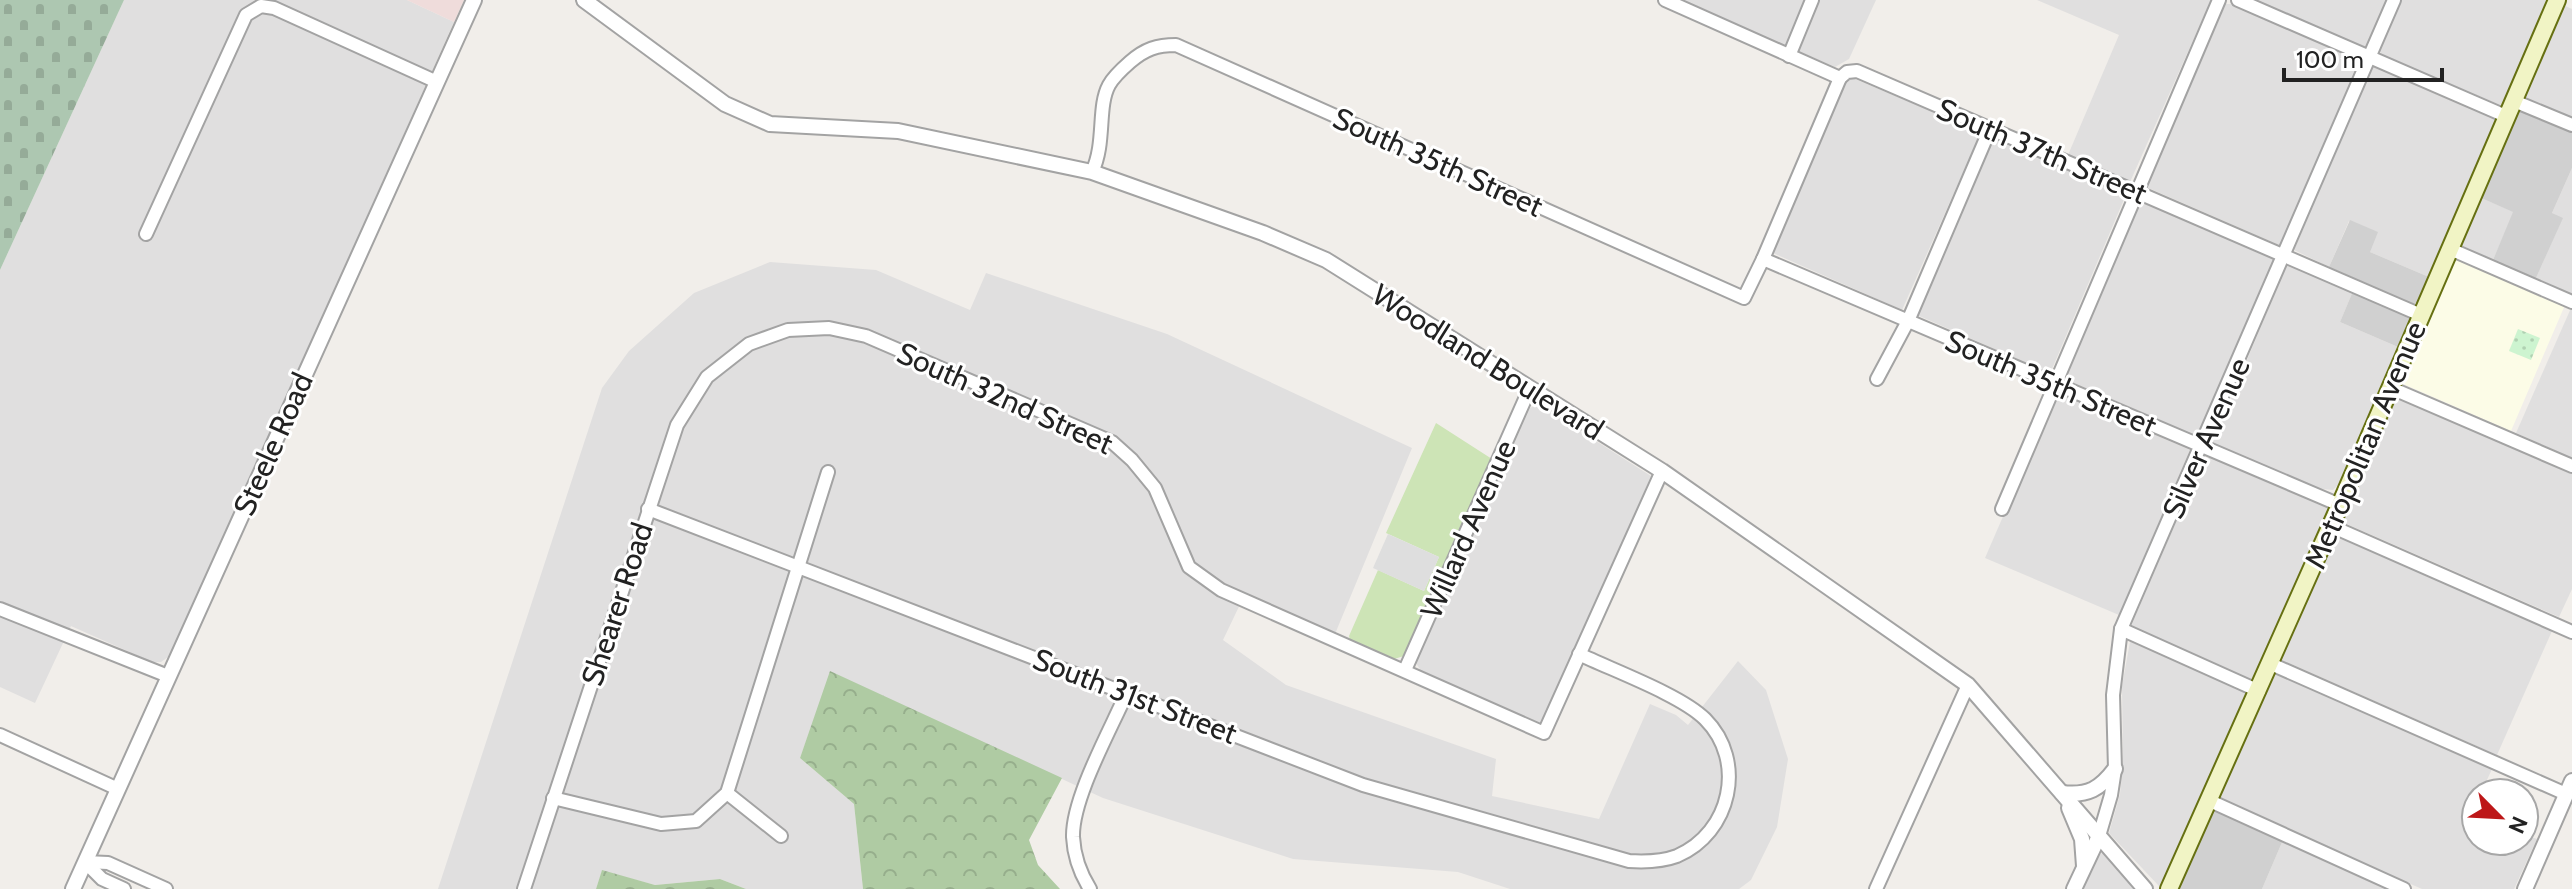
<svg xmlns="http://www.w3.org/2000/svg" width="2572" height="889" viewBox="0 0 2572 889" font-family="Cabin,sans-serif">
	<style>
		.residential { fill: #e0dfdf }
		.commercial { fill: #efdcdb }
		.education { fill: #fcfce7 }
		.religious { fill: #d0d0d0 }
		.grass { fill: #cde4b6 }
		.forest { fill: url(#forest-crowns) }
		.cemetery { fill: url(#cemetery-stones) }
		.park { fill: url(#park-dots) }
		.parking { fill: #dedede }
		.lines { fill: none; stroke-linecap: round; stroke-linejoin: round }
		.minor-casing { stroke: #a3a3a3; stroke-width: 16 }
		.tertiary-casing { stroke: #a3a3a3; stroke-width: 18 }
		.secondary-casing { stroke: #667012; stroke-width: 20 }
		.minor { stroke: #fff; stroke-width: 12 }
		.tertiary { stroke: #fff; stroke-width: 14 }
		.secondary { stroke: #f1f4c5; stroke-width: 16 }
		.labels { text-anchor: middle; dominant-baseline: central; stroke-width: 6; stroke-linejoin: round; paint-order: stroke }
		.street-label { font-size: 30px; fill: #222; stroke: #fff }
	</style>
	<defs>
		<pattern id="forest-crowns" width="20" height="18" patternUnits="userSpaceOnUse" patternTransform="scale(2)"><rect width="20" height="18" fill="#afcba3"/><path d="M2 6a3 3 0 1 1 6 0M12 15a3 3 0 1 1 6 0" fill="none" stroke="#96ae8c"/></pattern>
		<pattern id="cemetery-stones" width="16" height="16" patternUnits="userSpaceOnUse" patternTransform="scale(2)"><rect width="16" height="16" fill="#adc7b1"/><path d="M2 7V4a2 2 0 0 1 4 0v3zM10 15v-3a2 2 0 0 1 4 0v3z" fill="#95ab98"/></pattern>
		<pattern id="park-dots" width="8" height="8" patternUnits="userSpaceOnUse" patternTransform="scale(2)"><rect width="8" height="8" fill="#cdf4d0"/><path d="M2 2h.1M6 6h.1" fill="none" stroke="#b0d1b2" stroke-width="1.8" stroke-linecap="round"/></pattern>
	</defs>
	<rect width="100%" height="100%" fill="#f1eeea"/>
	<!-- residential -->
	<g class="residential">
		<path d="M124,0H407L454,22L171,655L161,662H152L71,626L35,703L0,687V270Z"/>
		<path d="M1681,0H1876L1849,59L1835,67Z"/>
		<path d="M2037,0H2211L2130,182L2068,155L2119,35Z"/>
		<path d="M2252,0H2388L2369,44L2364,47Z"/>
		<path d="M2400,0H2547L2504,103L2500,105L2382,55L2379,50Z"/>
		<path d="M2226,4H2232L2357,57L2361,61L2283,243L2279,245L2146,187Z"/>
		<path d="M2561,4L2572,9V119L2528,100L2524,93Z"/>
		<path d="M2373,66L2491,115L2496,121L2429,277L2370,252L2349,221L2329,267L2294,250Z"/>
		<path d="M1848,79H1855L1981,132L1902,310L1773,253V247Z"/>
		<path d="M1994,138L2122,192L2125,197L2052,369L2047,372L1917,315Z"/>
		<path d="M2572,168V294L2536,278L2562,219L2552,213Z"/>
		<path d="M2479,197L2514,212L2493,260L2459,244Z"/>
		<path d="M2146,202L2274,259L2200,433L2194,435L2065,379L2138,205Z"/>
		<path d="M770,262L876,270L970,310L986,273L1167,334L1412,448L1335,634L1245,594L1223,640L1286,685L1496,759L1492,796L1599,819L1650,704L1676,715L1688,725L1738,661L1766,690L1788,759L1777,827L1751,880L1739,889H1510L1458,872L1293,859L1103,798L831,672L800,758L854,804L863,889H746L720,879L655,885L602,871L596,889H438L602,388L629,351L694,293Z"/>
		<path d="M2290,263L2353,291L2340,322L2398,347L2341,482L2333,490L2313,488L2212,443L2286,267Z"/>
		<path d="M2571,308H2572V458L2516,433Z"/>
		<path d="M2057,392L2190,450L2119,615L1985,558Z"/>
		<path d="M2394,397L2572,474V589L2559,617L2342,522Z"/>
		<path d="M1538,404L1651,476L1544,722L1539,724L1421,671L1416,663L1530,408Z"/>
		<path d="M2210,457L2326,506L2329,510L2253,681L2251,682L2133,629L2132,624L2202,461Z"/>
		<path d="M2338,535L2552,631L2497,755L2282,660V655L2335,536Z"/>
		<path d="M2130,642H2137L2249,692L2164,884L2159,886L2109,833L2120,794L2123,764L2122,686Z"/>
		<path d="M2276,674L2492,769L2481,793H2476L2473,811L2476,813V841H2524V834L2537,839L2514,889H2422L2223,802L2220,795L2272,677Z"/>
		<path d="M2283,840L2395,889H2262Z"/>
		<path d="M2102,853L2104,854L2135,889H2082L2098,856Z"/>
	</g>
	<!-- commercial -->
	<path class="commercial" d="M407,0H464L454,22Z"/>
	<!-- education -->
	<path class="education" d="M2455,257L2565,305L2511,431L2401,383L2450,261Z"/>
	<!-- religious -->
	<g class="religious">
		<path d="M2518,111H2523L2572,132V168L2552,213L2563,218L2536,278L2493,260L2513,212L2479,197Z"/>
		<path d="M2350,220L2378,232L2370,252L2429,277L2418,302L2414,304L2329,267Z"/>
		<path d="M2353,291L2408,314L2410,320L2398,347L2340,322Z"/>
		<path d="M2216,810L2283,840L2262,889H2177L2211,813Z"/>
	</g>
	<!-- grass -->
	<path class="grass" d="M1436,423L1492,459L1404,656L1394,659L1350,640L1349,636L1378,570L1424,591L1439,557L1386,533Z"/>
	<!-- forest -->
	<g class="forest">
		<path d="M830,671L1062,778L1029,840L1038,865L1060,889H863L854,804L800,758Z"/>
		<path d="M602,870L655,885L720,879L746,889H596Z"/>
	</g>
	<!-- cemetery -->
	<path class="cemetery" d="M0,0H124L0,270Z"/>
	<!-- park -->
	<path class="park" d="M2518,329L2540,338L2531,360L2509,351Z"/>
	<!-- parking -->
	<path class="parking" d="M1388,534L1439,557L1424,591L1373,568Z"/>
	<g class="lines">
		<!-- minor casing -->
		<g class="minor-casing">
			<g id="minor">
				<path d="M1665,0L1840,78"/>
				<path d="M2238,0L2508,117"/>
				<path d="M1789,56L1812,0"/>
				<path d="M1840,78L1847,72L1857,71L2421,315"/>
				<path d="M2514,101L2572,125"/>
				<path d="M1092,172C1106,143 1097,107 1109,85C1114,76 1122,69 1130,62C1145,49 1157,45 1176,45L1744,298L1763,259L1840,78"/>
				<path d="M146,234L246,15L261,6L274,8L437,82"/>
				<path d="M2450,249L2572,302"/>
				<path d="M1763,259L2340,505"/>
				<path d="M1877,379L1908,321L1990,129"/>
				<path d="M2391,388L2572,466"/>
				<path d="M648,509L1363,785L1629,861C1645,862 1661,862 1677,856C1731,833 1747,761 1705,719C1681,695 1612,670 1579,654"/>
				<path d="M2002,509L2219,0"/>
				<path d="M2331,526L2572,632"/>
				<path d="M0,609L168,676"/>
				<path d="M2121,629L2259,691"/>
				<path d="M2271,664L2566,794"/>
				<path d="M1405,670L1530,388"/>
				<path d="M0,735L118,789"/>
				<path d="M727,793L781,836"/>
				<path d="M553,798L661,824L696,821L727,793L828,472"/>
				<path d="M2210,801L2404,889"/>
				<path d="M2099,836L2111,795L2115,769L2113,695L2121,629L2394,0"/>
				<path d="M85,862L108,863L166,889"/>
				<path d="M85,862L102,879L124,889"/>
				<path d="M524,889L677,425L707,377L749,344L788,330L829,328L866,336L1112,442L1132,460L1155,488L1189,567L1221,590L1544,733L1662,471"/>
				<path d="M1090,889C1080,873 1074,856 1073,837C1072,798 1111,729 1127,692"/>
				<path d="M1876,889L1968,685"/>
			</g>
		</g>
		<!-- tertiary casing -->
		<g class="tertiary-casing">
			<g id="tertiary">
				<path d="M584,0L725,104L770,124L898,131L1092,172L1263,233L1326,260L1662,471L1968,685L2145,889"/>
				<path d="M2062,793C2088,796 2100,789 2115,769"/>
				<path d="M2069,808L2082,839L2084,866"/>
				<path d="M73,889L474,0"/>
				<path d="M2074,889L2099,836"/>
				<path d="M2525,889L2572,781"/>
			</g>
		</g>
		<!-- secondary casing -->
		<g class="secondary-casing">
			<path id="secondary" d="M2169,889L2340,505L2557,0"/>
		</g>
		<!-- minor -->
		<use href="#minor" class="minor"/>
		<!-- tertiary -->
		<use href="#tertiary" class="tertiary"/>
		<!-- secondary -->
		<use href="#secondary" class="secondary"/>
	</g>
	<g class="labels">
		<!-- street labels -->
		<g class="street-label">
			<text transform="translate(2042 151) rotate(23)">South 37th Street</text>
			<text transform="translate(1438 162) rotate(24)">South 35th Street</text>
			<text transform="translate(1488 362) rotate(32)">Woodland Boulevard</text>
			<text transform="translate(2051 383) rotate(23)">South 35th Street</text>
			<text transform="translate(1005 398) rotate(24)">South 32nd Street</text>
			<text transform="translate(2206 438) rotate(-66)">Silver Avenue</text>
			<text transform="translate(273 444) rotate(-66)">Steele Road</text>
			<text transform="translate(2365 445) rotate(-67)">Metropolitan Avenue</text>
			<text transform="translate(1468 529) rotate(-66)">Willard Avenue</text>
			<text transform="translate(617 604) rotate(-72)">Shearer Road</text>
			<text transform="translate(1135 696) rotate(21)">South 31st Street</text>
		</g>
	</g>
	<!-- north arrow -->
	<g transform="translate(2500 817) rotate(114)"><circle r="38" fill="#ffffff" stroke="#a7a7a7" stroke-width="2"/>
	<path d="M0-6L14 30L0 20L-14 30Z" fill="#bd1718"/>
	<text y="-12" font-size="22" font-weight="bold" text-anchor="middle" fill="#222222">N</text>
	</g>
	<!-- scale -->
	<path d="M2284 68v12h158v-12" fill="none" stroke="#222222" stroke-width="4"/>
	<text x="2296" y="68" font-size="24" fill="#222222" stroke="#ffffff" stroke-width="6" paint-order="stroke">100 m</text>
</svg>
